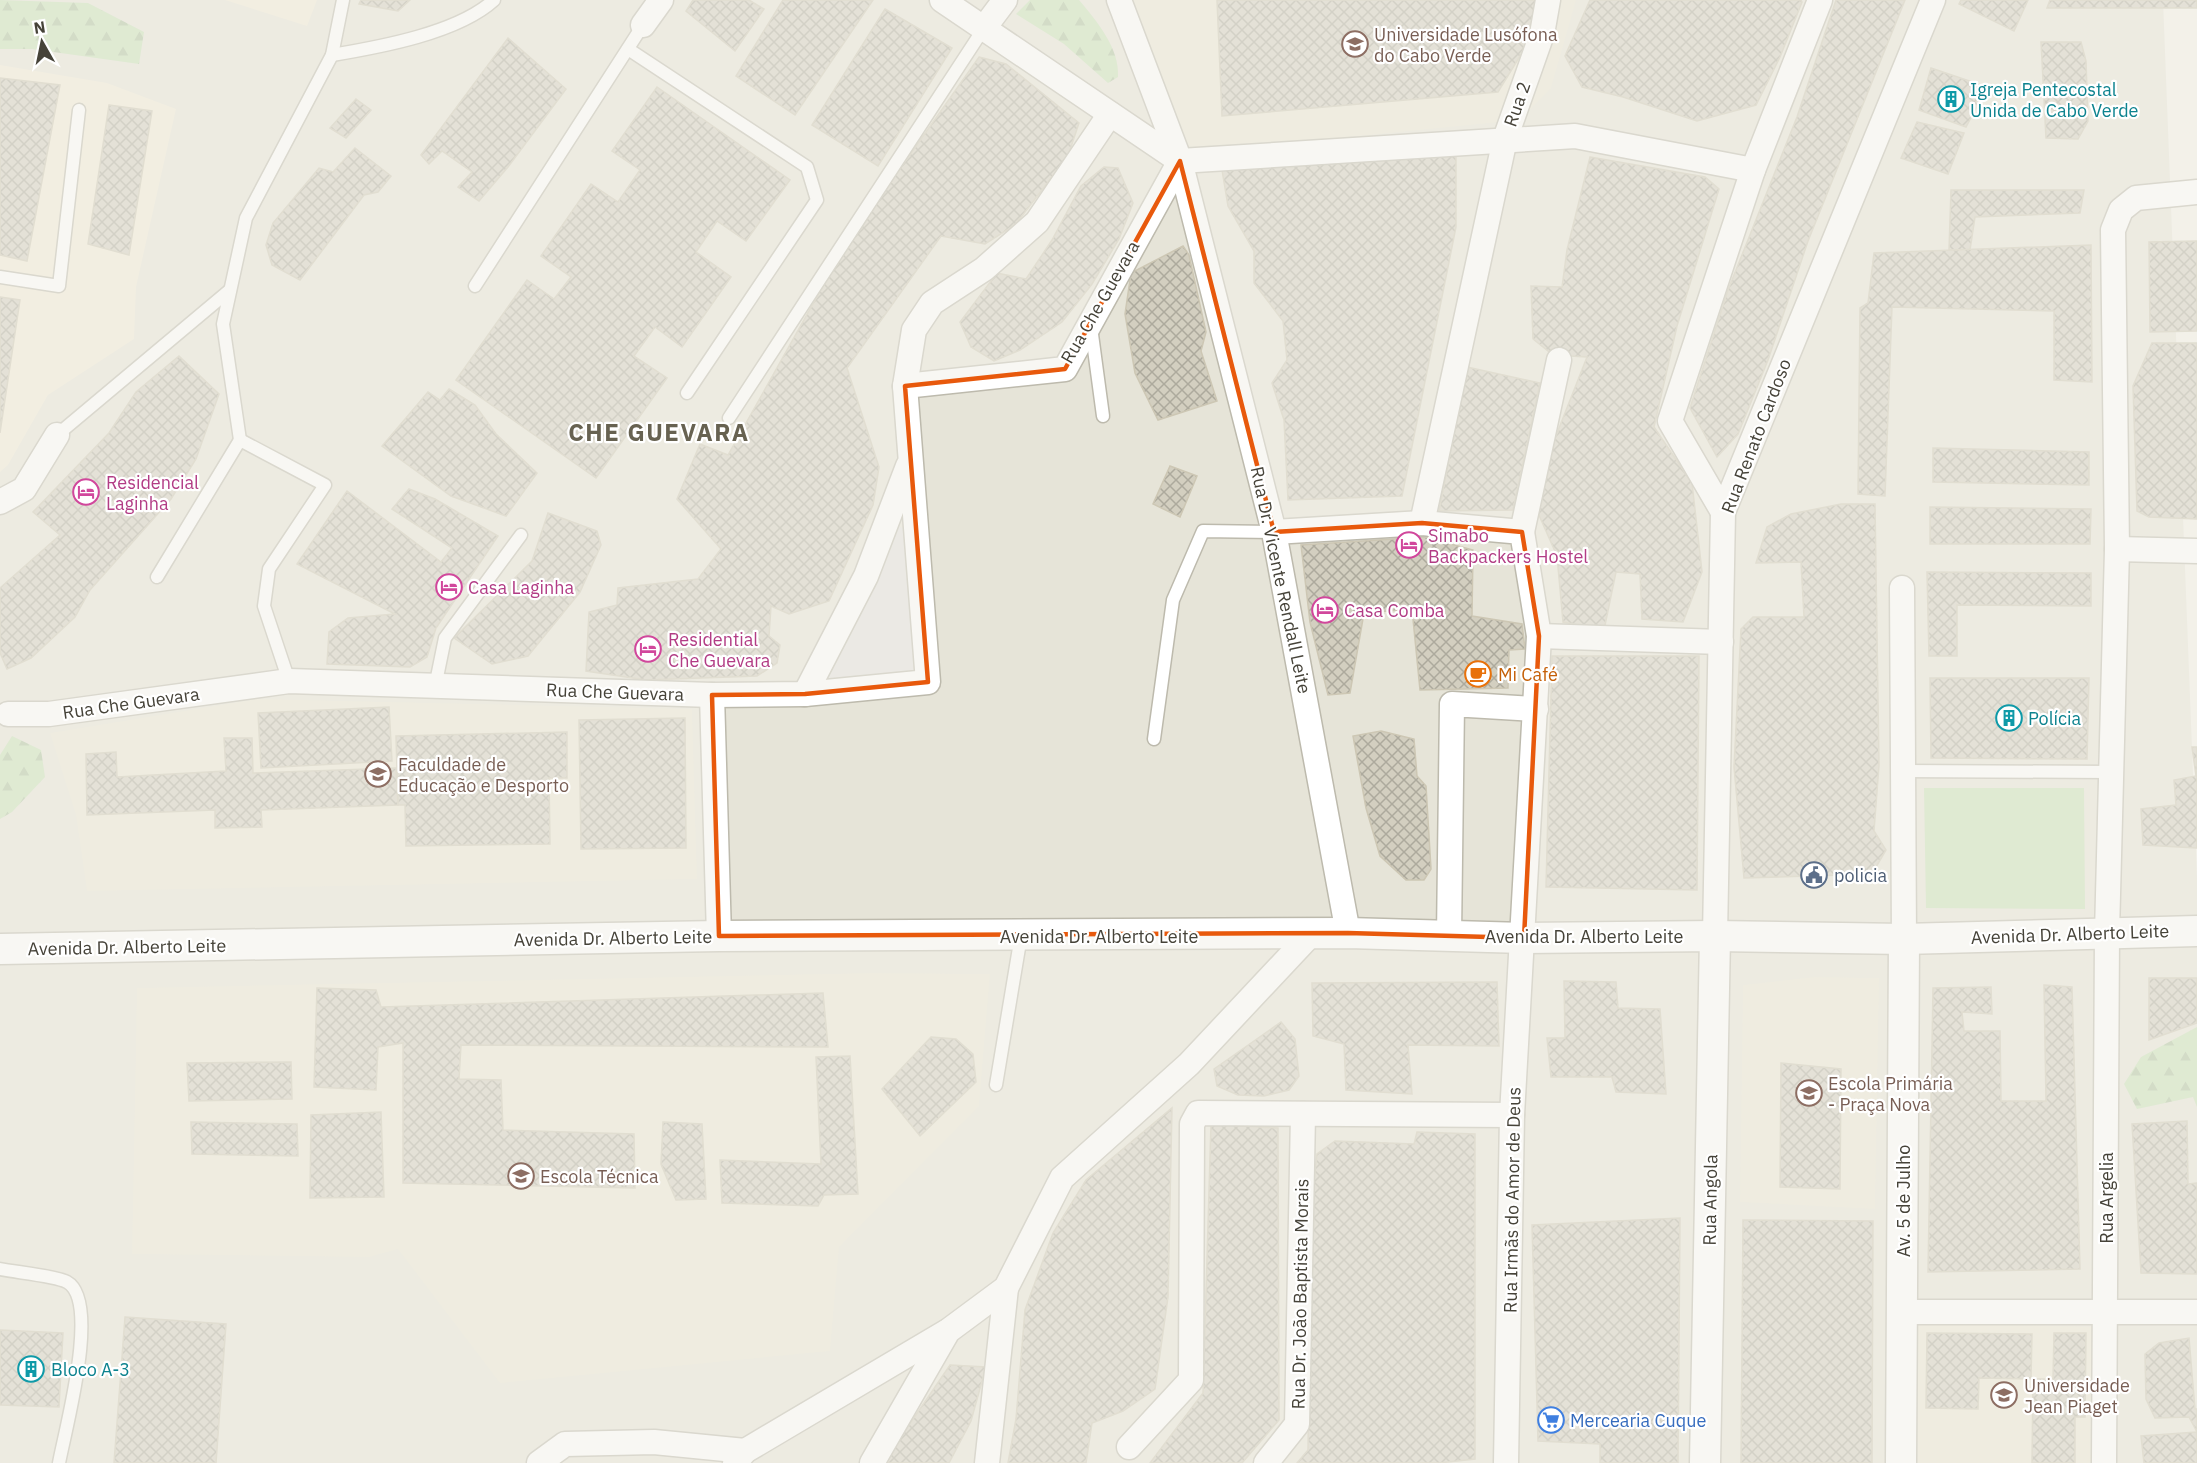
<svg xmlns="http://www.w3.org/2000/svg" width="2197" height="1463" viewBox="0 0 2197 1463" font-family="'IBM Plex Sans',sans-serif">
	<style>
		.residential { fill: #e6e4d8 }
		.commercial { fill: #f2ebd7 }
		.education { fill: #eae7d5 }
		.forest { fill: url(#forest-firs) }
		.park { fill: #c8e2b7 }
		.parking { fill: #e2e1dd }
		.building { fill: url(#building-cross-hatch); stroke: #cdc7b4; stroke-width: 1.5 }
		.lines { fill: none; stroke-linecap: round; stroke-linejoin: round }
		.service-casing { stroke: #bdbaad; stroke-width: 15 }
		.minor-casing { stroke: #bdbaad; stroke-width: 27 }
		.tertiary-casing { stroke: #bdbaad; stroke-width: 33 }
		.service { stroke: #fff; stroke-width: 12 }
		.minor { stroke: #fff; stroke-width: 24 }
		.tertiary { stroke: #fff; stroke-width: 30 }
		.marked { fill: none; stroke: #e8590c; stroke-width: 4.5; stroke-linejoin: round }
		.labels { text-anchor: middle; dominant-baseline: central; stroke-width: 4.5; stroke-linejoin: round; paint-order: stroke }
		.education-label { font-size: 18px; fill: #785e54; stroke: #fff; text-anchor: start }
		.culture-label { font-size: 18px; fill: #0d838f; stroke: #fff; text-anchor: start }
		.street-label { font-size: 18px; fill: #464339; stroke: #fff }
		.hotel-label { font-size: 18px; fill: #b23c85; stroke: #fff; text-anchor: start }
		.food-label { font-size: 18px; fill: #c56008; stroke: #fff; text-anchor: start }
		.service-label { font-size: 18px; fill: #4e5e75; stroke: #fff; text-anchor: start }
		.shop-label { font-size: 18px; fill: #366cbe; stroke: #fff; text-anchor: start }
		.district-label { font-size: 24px; font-weight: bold; letter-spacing: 1.5px; fill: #676251; stroke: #fff }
	</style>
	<defs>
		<pattern id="forest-firs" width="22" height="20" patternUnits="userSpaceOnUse" patternTransform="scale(1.5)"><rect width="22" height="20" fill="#c8e2b7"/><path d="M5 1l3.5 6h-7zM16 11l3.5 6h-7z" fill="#adc39e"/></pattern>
		<pattern id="building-cross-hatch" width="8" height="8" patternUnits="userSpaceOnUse" patternTransform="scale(1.5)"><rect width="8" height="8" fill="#d3cfc0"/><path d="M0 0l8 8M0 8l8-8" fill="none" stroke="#adaa9d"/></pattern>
	</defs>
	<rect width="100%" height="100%" fill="#f3f1e9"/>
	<!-- residential -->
	<path class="residential" d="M0,0H2163L2197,878V1463H0Z"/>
	<!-- commercial -->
	<g class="commercial">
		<path d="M225,0H317L307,26Z"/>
		<path d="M0,65L107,83L176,109L136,287L134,339L48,395L8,465L0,472Z"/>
	</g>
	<!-- education -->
	<g class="education">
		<path d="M1130,0H1576L1551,88L1520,120L1185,153Z"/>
		<path d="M257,699L692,709L697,879L87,891L76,815L50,733Z"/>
		<path d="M873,973L990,974L979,1106L839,1247L830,1351L500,1383L398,1249L369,1257L132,1254L137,988Z"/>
		<path d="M1815,977L1879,978L1875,1209L1740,1202L1743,985Z"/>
		<path d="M1917,1323L2094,1327L2091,1463H1914Z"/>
	</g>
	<!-- forest -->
	<g class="forest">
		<path d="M0,0L88,3L144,32L139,64L32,49H0Z"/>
		<path d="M1030,0H1079C1097,21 1120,49 1118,77L1108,83L1064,44L1016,14Z"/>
		<path d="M12,736L41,750L45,777L12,812L0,819V755Z"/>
		<path d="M2197,1027V1107L2193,1097L2137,1109L2124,1084L2141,1057Z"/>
	</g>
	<!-- park -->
	<path class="park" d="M1924,788H2084L2085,909L1926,908Z"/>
	<!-- parking -->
	<path class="parking" d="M887,523L916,532L928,682L805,694Z"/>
	<!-- building -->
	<g class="building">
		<path d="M361,0H410L398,11L359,4Z"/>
		<path d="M693,0H749L764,9L735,51L686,11Z"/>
		<path d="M783,0H873L795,115L736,76Z"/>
		<path d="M1217,0H1536L1539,25L1498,92L1222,116Z"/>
		<path d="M1590,0H1801L1802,2L1780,57L1756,105L1697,121L1623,97L1582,87L1565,56Z"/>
		<path d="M1836,0H1905L1808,241L1768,360L1738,434L1717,457L1690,408L1728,290L1797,117Z"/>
		<path d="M1961,0H2028L2014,31L1959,4Z"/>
		<path d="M2050,0H2197V8H2047Z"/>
		<path d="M885,9L952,48L878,166L812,125Z"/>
		<path d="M508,38L566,89L508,167L479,201L458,187L472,172L442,151L429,164L421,155Z"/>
		<path d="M2041,42H2081L2086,61L2088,121L2078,139L2046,138Z"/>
		<path d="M979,57L1006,64L1079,123L1068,156L1015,225L985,244L941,236L847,368L879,467L873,505L829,601L789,614L771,606L769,636L780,645L777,663L757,676L646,680L586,671L589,612L617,605L618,588L698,579L721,549L677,499L700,444L728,455L846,245Z"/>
		<path d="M1931,68L1987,87L1966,127L1919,110Z"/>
		<path d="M0,78L60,85L27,261L0,255Z"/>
		<path d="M657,87L790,180L746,241L717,221L696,252L731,277L682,347L655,327L634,356L667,378L596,478L456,380L527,280L554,299L571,277L541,256L591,184L618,202L640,170L612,151Z"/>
		<path d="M356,99L371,110L346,138L330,128Z"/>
		<path d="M109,105L152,111L129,255L88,244Z"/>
		<path d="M1917,122L1964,133L1948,174L1901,158Z"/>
		<path d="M355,148L391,176L378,192L364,195L300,280L272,265L266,245L273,223L319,168L333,172Z"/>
		<path d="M1456,150V227L1402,496L1288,500L1284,420L1272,383L1287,360L1283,321L1254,283V251L1228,206L1222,170Z"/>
		<path d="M1590,157L1705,177L1719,189L1677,326L1654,427L1692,483L1702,572L1683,622L1642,619L1640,574L1616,572L1604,630L1563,622L1557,556L1538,513L1552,446L1587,357L1553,355L1533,339L1531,286L1562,287L1567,250Z"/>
		<path d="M1104,167L1118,168L1133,203L1119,239L1092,284L1062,322L1020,350L994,361L971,347L960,322L997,273L1026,279L1052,240L1081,186Z"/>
		<path d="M1951,190H2084L2080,213L1975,217L1970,250H1949Z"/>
		<path d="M2197,241V331L2150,332L2149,242Z"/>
		<path d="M2091,245L2092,382L2054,380V311L1892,307L1885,496L1858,494L1860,308L1868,303L1874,253Z"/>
		<path d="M1183,246L1189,255L1206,332L1201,351L1217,401L1158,420L1135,373L1125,314L1131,273Z"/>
		<path d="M0,297L20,300L0,433Z"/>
		<path d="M2152,343H2197V519L2149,517L2137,511L2133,386Z"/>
		<path d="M179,356L219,394L196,459L171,499L90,590L75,617L31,658L7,669L0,653V588L60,535L33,512L109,433L136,392Z"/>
		<path d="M1467,367L1540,383L1513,510L1439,511Z"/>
		<path d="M449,389L475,405L496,434L537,473L506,516L451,496L382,446L428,392L440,400Z"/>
		<path d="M1933,448L2089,452V485L1933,482Z"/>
		<path d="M1170,466L1197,476L1180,517L1153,504Z"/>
		<path d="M409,489L435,499L498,536L436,628L427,657L410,667L327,664L329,632L348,618L395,614L297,564L347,491L441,562L452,548L392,509Z"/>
		<path d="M1841,504H1875L1879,765L1874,831L1886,850L1872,874L1744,878L1734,767L1741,629L1753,617H1804L1801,562L1756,563L1767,527L1791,514Z"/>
		<path d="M1930,507L2091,509L2090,544H1930Z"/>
		<path d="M548,513L597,531L601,545L580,592L528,656L492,664L454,638L532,561Z"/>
		<path d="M1425,537L1473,550L1472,616L1522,624L1525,649L1509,650L1508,688L1420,690L1412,609L1364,613L1350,693L1328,695L1310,622L1301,545Z"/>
		<path d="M1927,572L2091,573V606L1957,605V656H1929Z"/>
		<path d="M1552,656H1699L1697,890L1546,887Z"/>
		<path d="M1930,678H2089L2087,759L1931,758Z"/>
		<path d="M389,707L392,761L261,768L258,713Z"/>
		<path d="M685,718L686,848L581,849L579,720Z"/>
		<path d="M1381,731L1414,739L1417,776L1426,786L1431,869L1424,880H1406L1380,856L1366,808L1353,736Z"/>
		<path d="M567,732V778H549L550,844L406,846L405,805H398L396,736Z"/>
		<path d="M224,738H252L253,773L396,768L398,805L261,810L262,827L215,828V810L87,815L86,754L116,752L117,777L226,771Z"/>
		<path d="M2192,747H2197V848L2143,845L2141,809L2176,805L2174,780L2196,776Z"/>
		<path d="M2149,978H2197V1023L2149,1040Z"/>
		<path d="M1564,981L1616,982L1618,1008L1660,1009L1666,1094L1616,1092L1612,1077H1551L1547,1038H1565Z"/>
		<path d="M1497,982L1499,1046L1408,1045L1412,1094L1346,1090L1344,1044L1313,1036L1312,983Z"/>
		<path d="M2044,985L2072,987L2080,1269L1928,1272L1933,988L1991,987L1992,1014L1962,1012L1964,1031H2000L2001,1101H2046Z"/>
		<path d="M317,988L376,990L381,1007L823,993L828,1047L461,1045L459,1079L501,1080L503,1130L634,1134L635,1188L403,1183V1043L378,1047L376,1090L314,1087Z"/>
		<path d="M1281,1022L1295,1039L1299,1076L1289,1090L1264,1096L1238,1095L1217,1086L1214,1069Z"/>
		<path d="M931,1037L956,1039L973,1054L976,1082L920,1136L882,1089Z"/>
		<path d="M850,1056L858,1194L824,1195L818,1206L722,1203L720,1160L821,1164L816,1057Z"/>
		<path d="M291,1062L292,1099L189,1101L187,1063Z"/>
		<path d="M1781,1063L1841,1069L1840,1189L1780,1187Z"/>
		<path d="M1172,1108L1168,1297L1155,1389L1123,1411L1092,1423L1086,1463H1008L1016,1419L1025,1310L1053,1233L1086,1180Z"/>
		<path d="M381,1112L384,1197L310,1198L311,1115Z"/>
		<path d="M2187,1121L2188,1184L2197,1183V1274L2141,1273L2132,1124Z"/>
		<path d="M191,1122L297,1124L298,1156L192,1154Z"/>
		<path d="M663,1122L702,1124L706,1199L676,1200L661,1164Z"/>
		<path d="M1211,1124L1278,1128L1279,1420L1242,1463H1150L1203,1393Z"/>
		<path d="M1417,1132L1475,1134V1459L1439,1463H1297L1308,1450L1311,1205L1317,1154L1335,1141L1414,1144Z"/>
		<path d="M1680,1218L1678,1463H1600V1444L1538,1441L1532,1225Z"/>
		<path d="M1743,1220L1873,1221L1872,1463H1741Z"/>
		<path d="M125,1317L226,1324L216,1463H114Z"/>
		<path d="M0,1330L63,1333L59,1407L0,1405Z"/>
		<path d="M1927,1333L2032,1334L2031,1379L1979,1378L1978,1409L1926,1408Z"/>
		<path d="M2054,1333H2086L2085,1417H2075V1463H2032L2033,1379H2053Z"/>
		<path d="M2189,1338L2195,1409H2197V1463H2144L2141,1436L2197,1432L2189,1417L2155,1418L2146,1399L2145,1354L2159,1343Z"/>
		<path d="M950,1365L986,1367L971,1421L949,1463H883Z"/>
	</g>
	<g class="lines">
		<!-- service casing -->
		<g class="service-casing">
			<g id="service">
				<path d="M628,49L807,167L817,200L687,393"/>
				<path d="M332,55C380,47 458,33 494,0"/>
				<path d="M0,277L59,286L79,110"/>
				<path d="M475,286L643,25"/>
				<path d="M1091,327L1103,416"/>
				<path d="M729,418L984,28"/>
				<path d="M57,435L230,290"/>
				<path d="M240,440L223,324L246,218L332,55L343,0"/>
				<path d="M157,577L240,440L325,485L269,569L264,606L289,681"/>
				<path d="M435,687L445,638L521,535"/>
				<path d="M1154,739L1173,600L1203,531L1274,532"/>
				<path d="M1903,771L2111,772"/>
				<path d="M996,1085L1021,936"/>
				<path d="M0,1269C14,1272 57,1276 67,1282C101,1301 65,1430 59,1463"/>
			</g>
		</g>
		<!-- minor casing -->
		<g class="minor-casing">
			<g id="minor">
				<path d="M942,0L1180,161L1575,136L1753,170"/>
				<path d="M1119,0L1180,161L1274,532L1348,933"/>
				<path d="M643,25L661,0"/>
				<path d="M984,28L1005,0"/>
				<path d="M905,386L1065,369L1180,161"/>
				<path d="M0,502L24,489L57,435"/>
				<path d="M1723,512L1670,421L1753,170L1820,0"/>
				<path d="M1422,523L1505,139L1542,34L1548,0"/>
				<path d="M1274,532L1422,523L1522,532L1539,636L1512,1115L1506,1463"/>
				<path d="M1522,532L1559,360"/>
				<path d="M2117,549L2197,551"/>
				<path d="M1902,588L1904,939"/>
				<path d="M1539,636L1721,642"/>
				<path d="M805,694L866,576L908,466"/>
				<path d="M712,695L719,936"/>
				<path d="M8,714H49L289,681L712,695L805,694L928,682L905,386L914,330L932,303L984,269L1037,222L1110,114"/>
				<path d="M1449,936L1452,704L1536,709"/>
				<path d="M1715,936L1723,512L1933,0"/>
				<path d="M1903,1312H2197"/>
				<path d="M1129,1447L1191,1380L1192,1124L1198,1113L1512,1115"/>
				<path d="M539,1463L565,1444L654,1442L745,1451"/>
				<path d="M735,1463L745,1451L946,1332"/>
				<path d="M872,1463L948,1331L1006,1288L1062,1178L1189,1064L1311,934"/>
				<path d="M987,1463L1006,1288"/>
				<path d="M1266,1463L1297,1424L1303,1114"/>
				<path d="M2104,1463L2107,933L2117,549L2113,230L2121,210L2136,198L2197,192"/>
			</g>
		</g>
		<!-- tertiary casing -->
		<g class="tertiary-casing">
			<g id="tertiary">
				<path d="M0,949L719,936L1348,933L1524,938L1715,936L1904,939L2197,931"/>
				<path d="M1705,1463L1715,936"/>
				<path d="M1901,1463L1904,939"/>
			</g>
		</g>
		<!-- service -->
		<use href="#service" class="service"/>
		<!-- minor -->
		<use href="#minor" class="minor"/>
		<!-- tertiary -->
		<use href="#tertiary" class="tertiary"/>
	</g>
	<!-- marked area -->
	<path d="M0 0H2197V1463H0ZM1180,161L1274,532L1422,523L1522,532L1539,636L1524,938L1348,933L719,936L712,695L805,694L928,682L905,386L1065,369Z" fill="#f3f1e9" fill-opacity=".55" fill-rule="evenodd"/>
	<path class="marked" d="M1180,161L1274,532L1422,523L1522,532L1539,636L1524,938L1348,933L719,936L712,695L805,694L928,682L905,386L1065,369Z"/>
	<!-- icons -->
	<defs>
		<g id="university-ring" transform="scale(1.35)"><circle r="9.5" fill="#fff" stroke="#8d6e63" stroke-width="1.5"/><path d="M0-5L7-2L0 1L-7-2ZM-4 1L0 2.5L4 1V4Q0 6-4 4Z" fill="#8d6e63"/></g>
		<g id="building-ring" transform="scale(1.35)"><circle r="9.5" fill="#fff" stroke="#0f9aa8" stroke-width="1.5"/><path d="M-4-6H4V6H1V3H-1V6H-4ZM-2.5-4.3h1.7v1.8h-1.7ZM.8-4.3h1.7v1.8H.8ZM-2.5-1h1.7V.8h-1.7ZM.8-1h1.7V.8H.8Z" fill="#0f9aa8"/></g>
		<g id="hotel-ring" transform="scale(1.35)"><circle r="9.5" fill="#fff" stroke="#d1479c" stroke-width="1.5"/><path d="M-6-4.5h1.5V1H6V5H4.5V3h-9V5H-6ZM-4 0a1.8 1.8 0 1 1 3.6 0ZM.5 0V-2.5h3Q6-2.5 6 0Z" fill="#d1479c"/></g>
		<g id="cafe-ring" transform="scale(1.35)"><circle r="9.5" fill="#fff" stroke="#e8710a" stroke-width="1.5"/><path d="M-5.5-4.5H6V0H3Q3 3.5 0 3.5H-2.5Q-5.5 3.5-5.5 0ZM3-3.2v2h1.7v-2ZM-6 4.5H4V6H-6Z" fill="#e8710a"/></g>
		<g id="school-ring" transform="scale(1.35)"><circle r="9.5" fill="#fff" stroke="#8d6e63" stroke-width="1.5"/><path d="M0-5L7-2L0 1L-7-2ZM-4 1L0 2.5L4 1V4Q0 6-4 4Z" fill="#8d6e63"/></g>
		<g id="civic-ring" transform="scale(1.35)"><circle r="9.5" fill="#fff" stroke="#5c6f8a" stroke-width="1.5"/><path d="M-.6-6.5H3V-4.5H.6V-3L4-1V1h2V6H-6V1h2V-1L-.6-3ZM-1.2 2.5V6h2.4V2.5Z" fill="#5c6f8a"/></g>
		<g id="supermarket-ring" transform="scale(1.35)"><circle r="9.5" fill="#fff" stroke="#3f7fe0" stroke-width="1.5"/><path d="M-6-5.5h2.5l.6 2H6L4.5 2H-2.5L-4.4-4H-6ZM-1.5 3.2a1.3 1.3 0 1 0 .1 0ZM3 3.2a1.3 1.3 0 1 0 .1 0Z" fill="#3f7fe0"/></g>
	</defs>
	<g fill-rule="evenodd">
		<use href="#university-ring" x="1355" y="44"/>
		<use href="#building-ring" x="1951" y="99"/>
		<use href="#hotel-ring" x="86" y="492"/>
		<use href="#hotel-ring" x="1409" y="545"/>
		<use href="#hotel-ring" x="449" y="587"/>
		<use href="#hotel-ring" x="1325" y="610"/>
		<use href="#hotel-ring" x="648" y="649"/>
		<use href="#cafe-ring" x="1478" y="674"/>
		<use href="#building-ring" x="2009" y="718"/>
		<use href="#school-ring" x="378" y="774"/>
		<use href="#civic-ring" x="1814" y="875"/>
		<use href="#school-ring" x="1809" y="1093"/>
		<use href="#school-ring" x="521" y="1176"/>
		<use href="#building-ring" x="31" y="1369"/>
		<use href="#university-ring" x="2004" y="1395"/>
		<use href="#supermarket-ring" x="1551" y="1420"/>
	</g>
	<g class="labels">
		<!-- education labels -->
		<g class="education-label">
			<text x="1374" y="34">Universidade Lusófona<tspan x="1374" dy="21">do Cabo Verde</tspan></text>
			<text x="398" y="764">Faculdade de<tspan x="398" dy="21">Educação e Desporto</tspan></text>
			<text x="1828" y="1083">Escola Primária<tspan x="1828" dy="21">- Praça Nova</tspan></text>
			<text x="540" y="1176">Escola Técnica</text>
			<text x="2024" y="1385">Universidade<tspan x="2024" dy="21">Jean Piaget</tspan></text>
		</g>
		<!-- culture labels -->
		<g class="culture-label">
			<text x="1970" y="89">Igreja Pentecostal<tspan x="1970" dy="21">Unida de Cabo Verde</tspan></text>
			<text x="2028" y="718">Polícia</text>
			<text x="51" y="1369">Bloco A-3</text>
		</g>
		<!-- street labels -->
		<g class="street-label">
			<text transform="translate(1517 104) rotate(-71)">Rua 2</text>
			<text transform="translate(1100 302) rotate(-60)">Rua Che Guevara</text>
			<text transform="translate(1756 436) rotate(-69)">Rua Renato Cardoso</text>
			<text transform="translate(1281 580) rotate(78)">Rua Dr. Vicente Rendall Leite</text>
			<text transform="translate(615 692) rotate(2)">Rua Che Guevara</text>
			<text transform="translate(131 703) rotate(-8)">Rua Che Guevara</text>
			<text transform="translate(2070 934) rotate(-2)">Avenida Dr. Alberto Leite</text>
			<text x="1099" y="936">Avenida Dr. Alberto Leite</text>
			<text x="1584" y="936">Avenida Dr. Alberto Leite</text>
			<text transform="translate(613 938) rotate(-1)">Avenida Dr. Alberto Leite</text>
			<text transform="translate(127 947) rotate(-1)">Avenida Dr. Alberto Leite</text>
			<text transform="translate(2106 1198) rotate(-90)">Rua Argelia</text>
			<text transform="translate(1512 1200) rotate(-89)">Rua Irmãs do Amor de Deus</text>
			<text transform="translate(1710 1200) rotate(-89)">Rua Angola</text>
			<text transform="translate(1903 1201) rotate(-90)">Av. 5 de Julho</text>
			<text transform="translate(1300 1294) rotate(-89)">Rua Dr. João Baptista Morais</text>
		</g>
		<!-- hotel labels -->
		<g class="hotel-label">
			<text x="106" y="482">Residencial<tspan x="106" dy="21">Laginha</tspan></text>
			<text x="1428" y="535">Simabo<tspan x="1428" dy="21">Backpackers Hostel</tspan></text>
			<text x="468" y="587">Casa Laginha</text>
			<text x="1344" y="610">Casa Comba</text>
			<text x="668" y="639">Residential<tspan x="668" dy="21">Che Guevara</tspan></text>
		</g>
		<!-- food labels -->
		<g class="food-label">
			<text x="1498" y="674">Mi Café</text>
		</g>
		<!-- service labels -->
		<g class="service-label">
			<text x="1834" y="875">policia</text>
		</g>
		<!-- shop labels -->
		<g class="shop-label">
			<text x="1570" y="1420">Mercearia Cuque</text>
		</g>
		<!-- district labels -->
		<g class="district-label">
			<text x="659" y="432">CHE GUEVARA</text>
		</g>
	</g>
	<!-- north arrow -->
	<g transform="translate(42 42) rotate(351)" stroke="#ffffff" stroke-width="4.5" paint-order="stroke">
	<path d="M0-4.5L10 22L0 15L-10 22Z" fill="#464339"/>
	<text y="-9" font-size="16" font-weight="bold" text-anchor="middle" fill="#464339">N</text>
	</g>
</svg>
